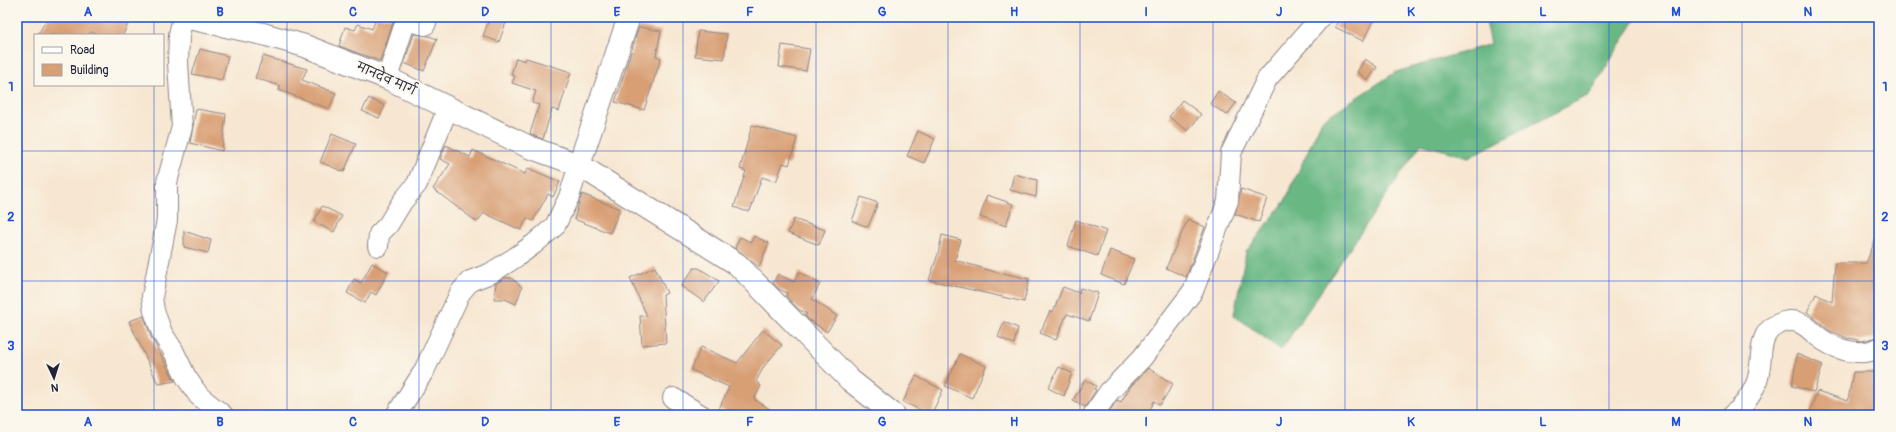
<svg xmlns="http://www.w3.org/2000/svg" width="1896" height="432" viewBox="0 0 1896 432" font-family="Pangolin,'Playpen Sans Deva',sans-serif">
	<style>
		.forest { fill: #69b884; stroke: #466d60 }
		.building { fill: #d89f75 }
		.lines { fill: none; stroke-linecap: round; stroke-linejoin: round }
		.minor-casing { stroke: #8c8486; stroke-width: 22 }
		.major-casing { stroke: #8c8486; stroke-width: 24 }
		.minor { stroke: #fff; stroke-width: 20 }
		.major { stroke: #fff; stroke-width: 22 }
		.grid { fill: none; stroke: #1d4ed8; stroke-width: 1; stroke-opacity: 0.55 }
		.labels { text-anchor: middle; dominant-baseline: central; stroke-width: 4; stroke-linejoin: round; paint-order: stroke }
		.street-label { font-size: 12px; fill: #22223b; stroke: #fbf7ec }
		.neatline { fill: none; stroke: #1d4ed8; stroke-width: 1.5 }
		.grid-label { font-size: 13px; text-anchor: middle; font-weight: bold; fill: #1d4ed8 }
	</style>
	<rect width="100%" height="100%" fill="#fbf7ec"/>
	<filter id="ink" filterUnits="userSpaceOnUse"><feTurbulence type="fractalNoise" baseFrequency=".025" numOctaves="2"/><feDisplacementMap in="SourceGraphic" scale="8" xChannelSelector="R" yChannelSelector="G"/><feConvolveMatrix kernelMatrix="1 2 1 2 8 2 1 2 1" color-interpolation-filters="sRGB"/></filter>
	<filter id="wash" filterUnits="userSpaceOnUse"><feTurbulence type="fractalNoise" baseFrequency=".012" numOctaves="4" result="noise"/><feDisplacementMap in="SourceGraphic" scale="16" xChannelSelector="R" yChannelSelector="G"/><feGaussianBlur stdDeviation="0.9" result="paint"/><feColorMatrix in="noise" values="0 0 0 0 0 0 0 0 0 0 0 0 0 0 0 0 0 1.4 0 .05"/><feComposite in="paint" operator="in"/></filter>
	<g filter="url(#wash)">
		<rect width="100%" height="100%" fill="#f7e7d2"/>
		<!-- forest -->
		<path class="forest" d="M1485,17H1637L1589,95L1469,157L1421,144L1281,350L1234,315L1246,252L1285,201L1322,120L1396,72L1491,44Z"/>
		<g id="blocks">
			<!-- building -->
			<g class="building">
				<path d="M49,17H131L123,35H98L91,32L88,35H37Z"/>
				<path d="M377,17H395L380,61L339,46L345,27L355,30L358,24L372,29Z"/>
				<path d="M490,17H508L499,42L483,36Z"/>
				<path d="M1340,17H1365L1373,21L1363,41L1335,27Z"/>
				<path d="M639,27L661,31L656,56L661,58L644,110L615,102Z"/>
				<path d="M698,31L727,34L724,59L695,56Z"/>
				<path d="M414,34L429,36L437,39L424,71L404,63Z"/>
				<path d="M782,45L810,49L806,71L779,67Z"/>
				<path d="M200,49L228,56L222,80L192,74Z"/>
				<path d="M263,56L307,69L302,80L336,93L329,109L279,90L280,86L255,78Z"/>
				<path d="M516,58L525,61L526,58L571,72L559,111L552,109L543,139L530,134L539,105L532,103L536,91L512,83L515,76L511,75Z"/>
				<path d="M1365,59L1377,67L1368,80L1357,72Z"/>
				<path d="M1218,91L1236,103L1227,115L1210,104Z"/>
				<path d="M369,98L385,106L379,118L362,111Z"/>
				<path d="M1182,100L1201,114L1188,131L1169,117Z"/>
				<path d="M196,109L226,114L222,151L190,143Z"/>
				<path d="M752,125L797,138L789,165L783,163L776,182L762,177L750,211H745L734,207L746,171L740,169Z"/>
				<path d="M918,131L935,139L924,163L907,156Z"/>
				<path d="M332,134L356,144L344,172L320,162Z"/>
				<path d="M446,145L470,157L473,150L525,174L528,168L560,182L553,197L548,194L533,221L527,218L521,230L484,213L477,222L433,189L450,164L440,159Z"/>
				<path d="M1014,174L1037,180L1036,197L1010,190Z"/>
				<path d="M1241,189L1267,198L1259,222L1235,214Z"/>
				<path d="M582,194L620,209L610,233L574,219Z"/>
				<path d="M987,195L1013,204L1006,226L980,217Z"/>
				<path d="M861,197L878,203L868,227L852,221Z"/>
				<path d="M322,206L342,216L334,232L314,222Z"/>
				<path d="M794,219L825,230L819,245L788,233Z"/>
				<path d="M1188,219L1205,227L1186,277L1166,268Z"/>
				<path d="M1076,220L1106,231L1097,256L1068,246Z"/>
				<path d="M184,231L211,240L208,253L184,247Z"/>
				<path d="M1878,233V337L1862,341L1850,338L1849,339L1829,330L1807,312L1816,294L1832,302L1835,263H1866Z"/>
				<path d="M942,235L961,240L955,260L1002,274L1003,273L1029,279L1024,302L929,280L938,254Z"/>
				<path d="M754,236L769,243L759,267L735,248L740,237L751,242Z"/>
				<path d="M1110,250L1134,259L1124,284L1101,275Z"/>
				<path d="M372,263L388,272L376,295L371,292L365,303L347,293L354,279L361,283Z"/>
				<path d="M655,267L667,293L663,295L666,343L642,345L640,316H647L630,278Z"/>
				<path d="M694,268H699L719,281L704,302L681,286Z"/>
				<path d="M799,272L820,284L812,299L837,316L827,332L809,320L805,316L807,314L798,309L786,296L787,293L779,289L773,283L778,274L794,282Z"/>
				<path d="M505,278H511L522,287L516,304L505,299H494L496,283Z"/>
				<path d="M1063,287L1079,293L1080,288L1098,293L1089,321L1067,314L1056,340L1040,333L1050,311L1053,312Z"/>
				<path d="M144,316L151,337L175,381L158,384L129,321Z"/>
				<path d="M1004,322L1018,328L1014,344L998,337Z"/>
				<path d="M763,330L782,345L765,365L756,381L761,386L754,399L779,415H733L719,409L729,387L691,370L701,347L737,363Z"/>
				<path d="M960,354L986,366L972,398L945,386Z"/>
				<path d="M1797,354L1823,365L1814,392L1792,386Z"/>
				<path d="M1059,367L1072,373L1064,396L1048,388Z"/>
				<path d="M1148,368L1173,384L1160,405L1154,401L1148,415H1107L1117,400L1121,402L1130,387Z"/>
				<path d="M1853,372H1878L1875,410L1879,412V415H1809L1817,391L1848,401Z"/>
				<path d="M916,376L943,390L931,415L903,402Z"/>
				<path d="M1085,380L1096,386L1094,389L1096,390L1085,407L1073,400Z"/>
			</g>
		</g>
	</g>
	<g filter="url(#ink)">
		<use href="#blocks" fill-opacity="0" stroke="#8c8486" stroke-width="1"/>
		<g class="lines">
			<!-- minor casing -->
			<g class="minor-casing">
				<g id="minor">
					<path d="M183,17L179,35L178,63L182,127L167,182V220L152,297L154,311L162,333L173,350L186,377L199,396L223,415"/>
					<path d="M387,78L406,20L425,25L428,17"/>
					<path d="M378,246L379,234L388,225L402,202L417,184L448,108"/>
					<path d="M673,398L701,415"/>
					<path d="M396,415L424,371L460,293L470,281L491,273L516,257L534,244L555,226L569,197L579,165"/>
					<path d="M1093,415L1109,392L1142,358L1193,291L1228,201L1231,153L1267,79L1321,17"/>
					<path d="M1732,415C1742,408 1751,396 1756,384C1766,361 1752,331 1784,322C1798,318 1806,326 1816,335C1833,349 1858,358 1879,348"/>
				</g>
			</g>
			<!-- major casing -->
			<g class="major-casing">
				<g id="major">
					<path d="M184,17L263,34L305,46L387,78L529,147L579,165L737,264L850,380L894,415"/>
					<path d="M579,165L629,17"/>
				</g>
			</g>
			<!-- minor -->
			<use href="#minor" class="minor"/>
			<!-- major -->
			<use href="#major" class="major"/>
		</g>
	</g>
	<!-- grid -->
	<path class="grid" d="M154,17V35M287,17V415M419,17V415M551,17V415M683,17V415M816,17V415M948,17V415M1080,17V415M1213,17V415M1345,17V415M1477,17V415M1609,17V415M1742,17V415M154,85V415M17,151H1879M17,281H1879"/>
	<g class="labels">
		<!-- street labels -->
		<g class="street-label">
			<text transform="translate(386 79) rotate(24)">मानदेव मार्ग</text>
		</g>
	</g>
	<!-- margin -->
	<rect width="1896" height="432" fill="none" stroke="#fbf7ec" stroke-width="44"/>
	<!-- legend -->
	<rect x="34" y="34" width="130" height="52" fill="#fbf7ec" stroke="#a4a2a5"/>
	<rect x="42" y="47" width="20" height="6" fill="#ffffff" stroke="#a4a2a5"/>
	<text x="70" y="54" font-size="12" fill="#22223b">Road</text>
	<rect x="42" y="64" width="20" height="12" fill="#d89f75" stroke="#a4a2a5"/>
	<text x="70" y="74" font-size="12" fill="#22223b">Building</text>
	<!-- north arrow -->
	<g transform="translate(54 378) rotate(176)" stroke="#fbf7ec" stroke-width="3" paint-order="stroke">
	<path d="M0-3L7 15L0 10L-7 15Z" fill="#22223b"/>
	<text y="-6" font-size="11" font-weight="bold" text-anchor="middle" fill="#22223b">N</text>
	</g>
	<rect x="22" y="22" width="1852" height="388" class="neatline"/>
	<g class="grid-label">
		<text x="88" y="16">A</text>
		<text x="220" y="16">B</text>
		<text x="353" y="16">C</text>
		<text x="485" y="16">D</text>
		<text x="617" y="16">E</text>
		<text x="750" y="16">F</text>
		<text x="882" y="16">G</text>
		<text x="1014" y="16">H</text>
		<text x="1146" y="16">I</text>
		<text x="1279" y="16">J</text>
		<text x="1411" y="16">K</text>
		<text x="1543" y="16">L</text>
		<text x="1676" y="16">M</text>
		<text x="1808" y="16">N</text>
		<text x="11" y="91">1</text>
		<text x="1885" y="91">1</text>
		<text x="11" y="221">2</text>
		<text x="1885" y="221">2</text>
		<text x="11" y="350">3</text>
		<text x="1885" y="350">3</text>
		<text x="88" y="426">A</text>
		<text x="220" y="426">B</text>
		<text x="353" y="426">C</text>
		<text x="485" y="426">D</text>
		<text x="617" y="426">E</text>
		<text x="750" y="426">F</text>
		<text x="882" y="426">G</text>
		<text x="1014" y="426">H</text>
		<text x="1146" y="426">I</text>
		<text x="1279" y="426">J</text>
		<text x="1411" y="426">K</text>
		<text x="1543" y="426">L</text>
		<text x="1676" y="426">M</text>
		<text x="1808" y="426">N</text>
	</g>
</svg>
